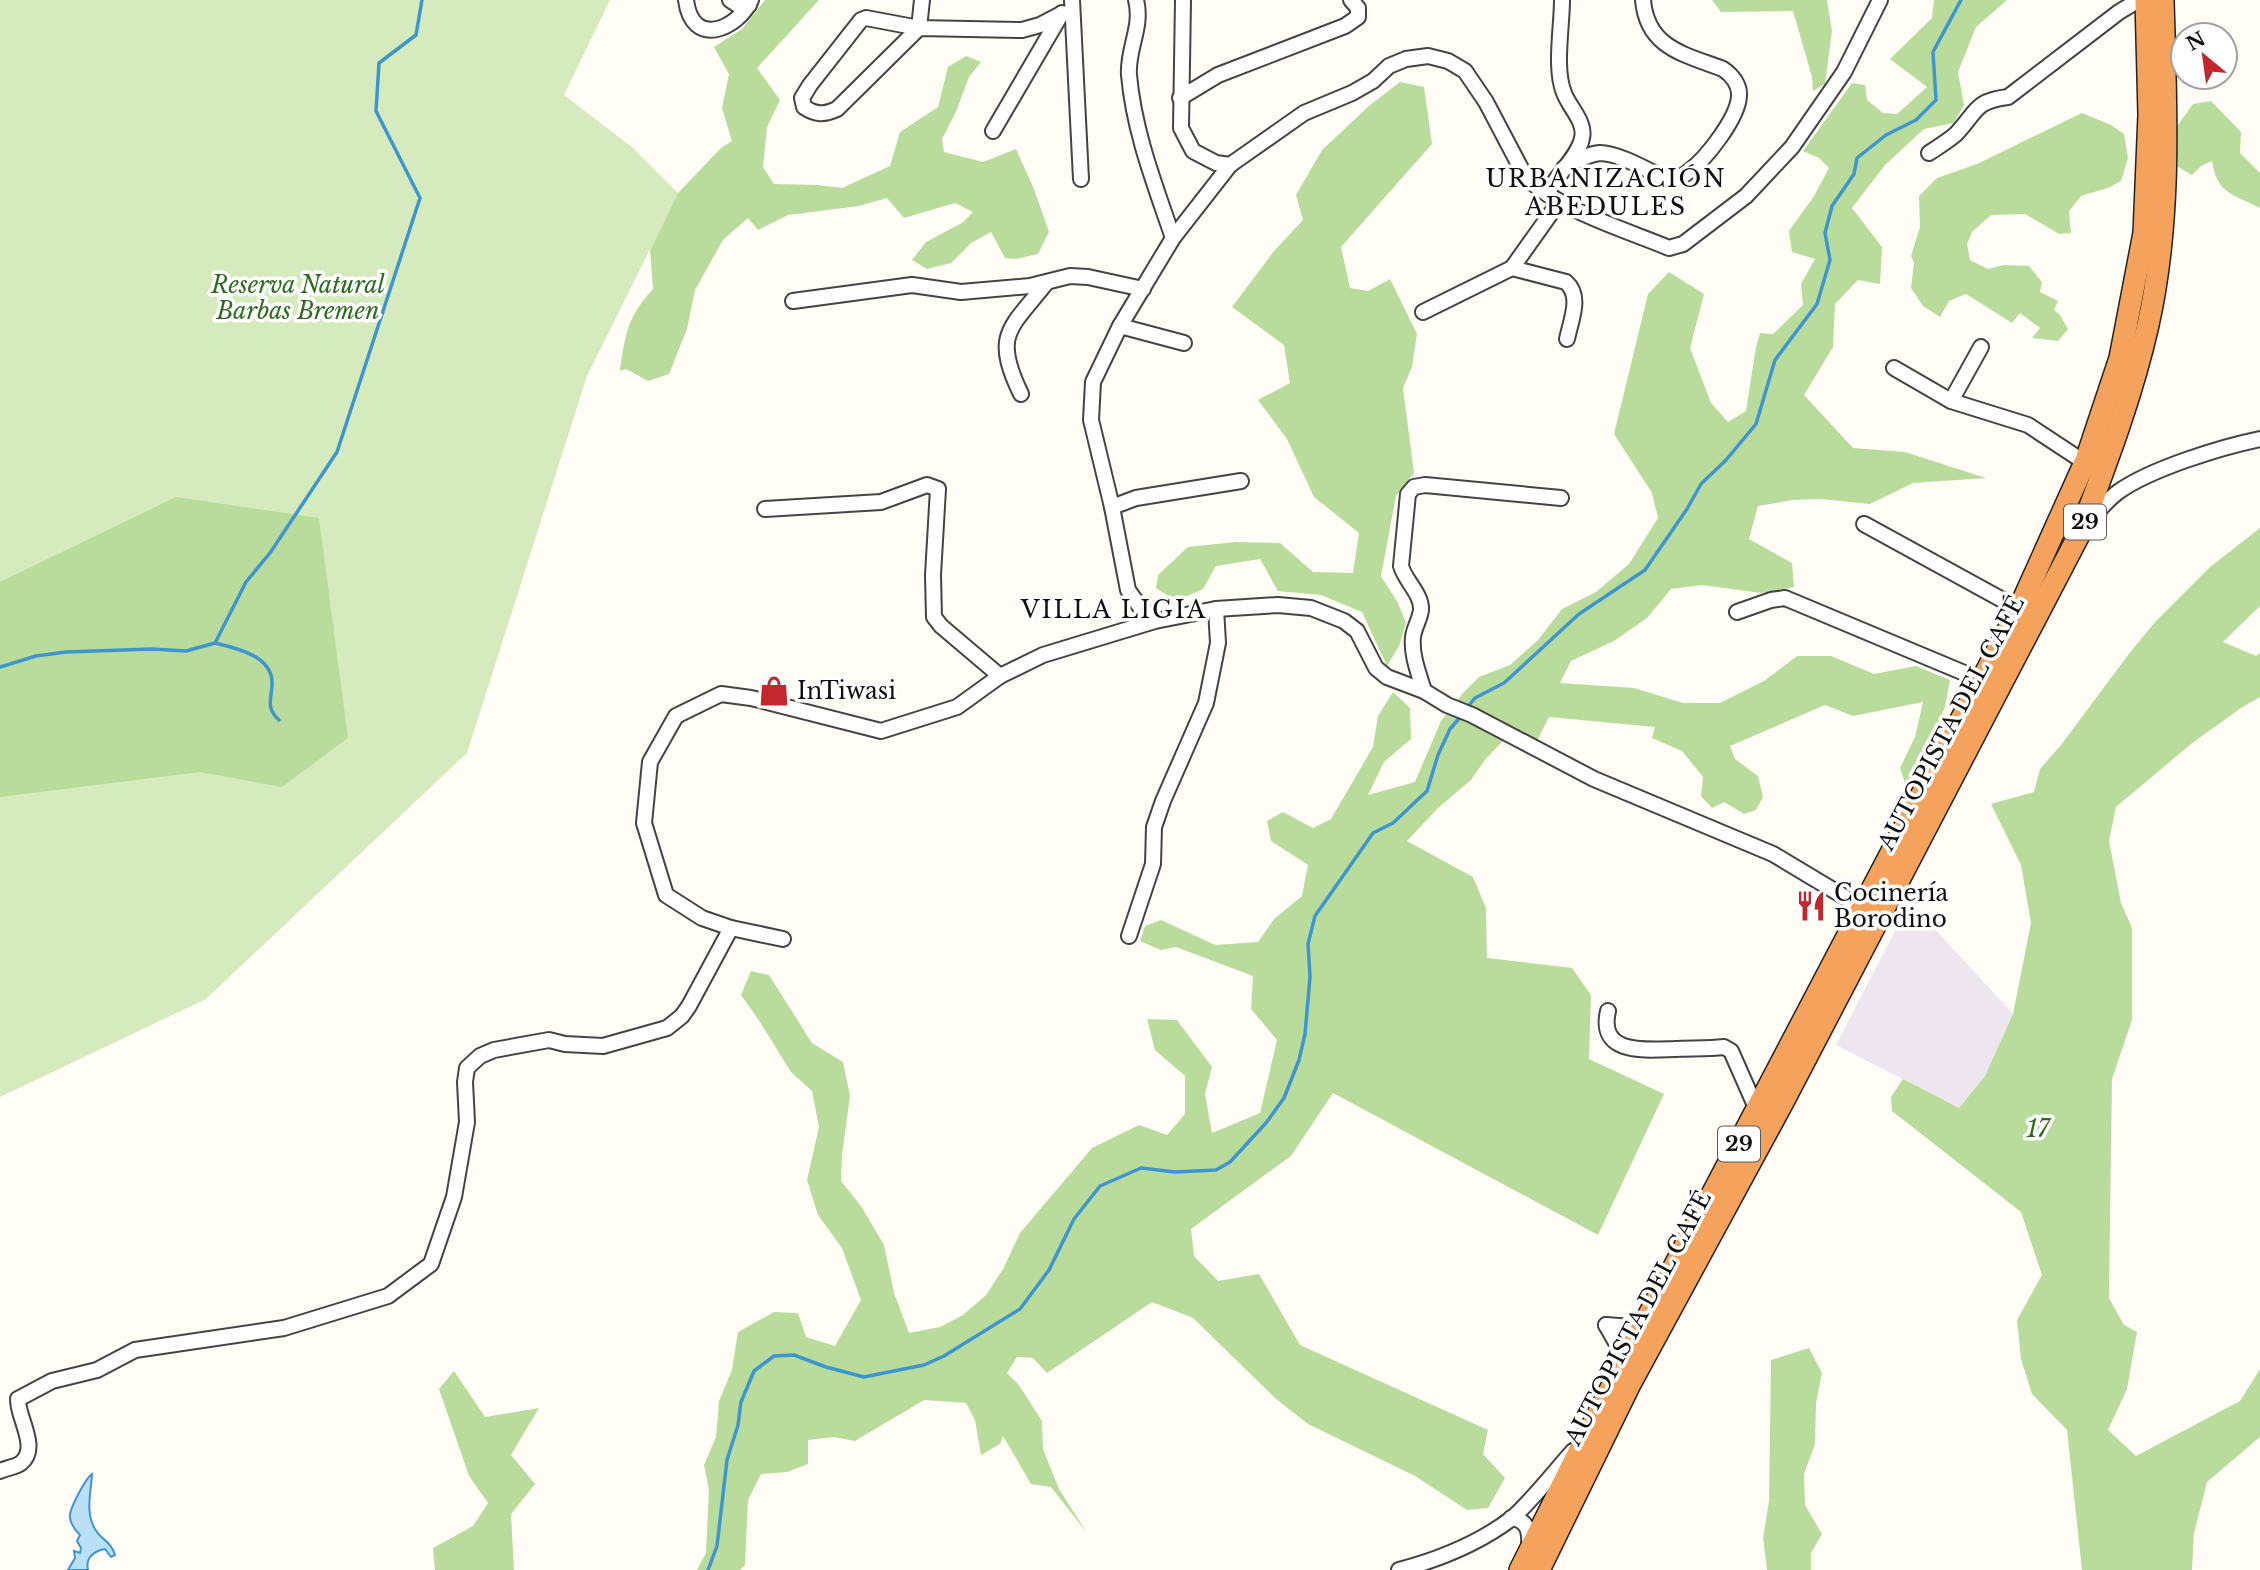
<svg xmlns="http://www.w3.org/2000/svg" width="2260" height="1570" viewBox="0 0 2260 1570" font-family="'Libre Baskerville',serif">
	<style>
		.industrial { fill: #eee6ef }
		.green { fill: #d5ebbd }
		.forest { fill: #b9dc9c }
		.water { fill: #b9e0f7; stroke: #3f96cf; stroke-width: 2 }
		.lines { fill: none; stroke-linecap: round; stroke-linejoin: round }
		.stream { stroke: #3f96cf; stroke-width: 3.5 }
		.minor-casing { stroke: #444; stroke-width: 18 }
		.highway-casing { stroke: #222; stroke-width: 24 }
		.minor { stroke: #fff; stroke-width: 14 }
		.highway { stroke: #f5a25d; stroke-width: 21 }
		.labels { text-anchor: middle; dominant-baseline: central; stroke-width: 7; stroke-linejoin: round; paint-order: stroke }
		.shield { fill: #fff; stroke: #585858; stroke-width: 2 }
		.shield-label { font-size: 21px; font-weight: bold; fill: #111 }
		.park-label { font-size: 23px; font-style: italic; fill: #2f6b1f; stroke: #fff }
		.poi-label { font-size: 23px; fill: #111; stroke: #fff; text-anchor: start }
		.street-label { font-size: 23px; fill: #111; stroke: #fff }
		.neighbourhood-label { font-size: 24px; letter-spacing: 2px; fill: #111; stroke: #fff }
	</style>
	<rect width="100%" height="100%" fill="#fffdf5"/>
	<!-- industrial -->
	<path class="industrial" d="M1910,902L2013,1014L1985,1076L1959,1108L1836,1045Z"/>
	<!-- green -->
	<path class="green" d="M0,0H610L564,95L633,148L678,193L587,376L467,753L206,999L0,1097Z"/>
	<!-- forest -->
	<g class="forest">
		<path d="M765,0H819L757,68L780,100L767,127L763,167L774,184L818,185L842,188L890,166L900,132L938,107L948,67L966,56L981,62L969,77L955,114L942,139L944,152L983,162L1016,149L1034,189L1049,232L1038,254L1016,259L1005,258L991,232L971,243L951,263L927,269L912,260L926,242L962,223L973,212L955,203L904,218L887,198L859,206L788,215L758,230L748,218L723,240L695,290L687,329L669,374L648,381L626,369L620,371C625,334 628,316 653,289L650,250L678,193L721,148L732,141L722,108L729,74L714,47L742,29Z"/>
		<path d="M1712,0H1827L1832,31L1825,84L1813,91L1812,77L1793,11L1721,12Z"/>
		<path d="M1934,0H2007L1976,27L1958,72L1964,105L1954,123L1924,129L1885,165L1852,208L1882,247L1880,284L1858,280L1835,304L1833,347L1804,395L1853,448L1905,452L1986,478L1913,483L1870,504L1820,499L1793,500L1758,506L1749,539L1792,563L1794,587L1761,593L1702,585L1671,589L1647,618L1614,641L1571,661L1560,683L1634,688L1683,703H1720L1764,681L1797,656H1831L1874,674L1916,666L1950,680L1945,707L1908,792L1900,768L1915,737L1923,702L1853,716L1825,705L1730,746L1735,759L1758,776L1763,797L1756,810L1744,814L1724,802L1712,808L1701,796L1703,777L1682,751L1652,738L1655,727L1549,717L1536,743L1514,729L1485,760L1471,780L1438,808L1407,841L1473,877L1486,908L1487,958L1572,968L1591,995L1589,1059L1664,1094L1598,1235L1333,1093L1291,1156L1191,1229L1194,1256L1218,1281L1259,1274L1300,1345L1488,1430L1483,1454L1505,1478L1488,1508L1467,1510L1415,1476L1308,1424L1275,1398L1193,1318L1152,1302L1047,1373L1033,1358L1017,1357L1007,1373L1019,1385L1042,1421L1043,1449L1059,1489L1087,1533L1051,1487L1031,1484L1003,1436L1000,1444L981,1455L975,1420L966,1403L924,1400L855,1441L834,1437L808,1440V1464L787,1472L761,1474L748,1500L745,1565L740,1570H697L706,1553L709,1490L704,1465L716,1437L719,1401L732,1370L738,1332L774,1312L798,1313L806,1337L835,1346L861,1300L842,1248L818,1215L807,1180L819,1127L812,1091L791,1072L758,1019L741,995L751,971L769,975L812,1043L843,1062L850,1096L842,1155L841,1181L861,1206L884,1245L894,1293L909,1333L940,1327L963,1315L986,1295L1003,1269L1020,1233L1092,1148L1139,1125L1167,1135L1185,1114V1076L1155,1050L1147,1019L1177,1020L1212,1067L1205,1094L1212,1133L1260,1113L1277,1040L1251,1009L1253,976L1176,947L1161,950L1140,941L1145,926L1161,920L1215,945L1258,942L1274,919L1302,896L1308,865L1271,841L1267,821L1283,812L1313,828L1331,819L1373,747L1378,716L1393,692L1410,708L1411,739L1384,762L1368,795L1415,782L1441,721L1463,693L1479,677L1510,665L1538,640L1562,609L1596,592L1629,564L1658,518L1652,493L1614,434L1648,294L1669,272L1704,294L1690,348L1711,403L1728,422L1746,411L1756,347L1760,333L1773,334L1803,305L1801,284L1815,259L1792,252L1789,231L1814,196L1829,168L1819,158L1803,151L1852,83L1865,85L1867,100L1883,113L1897,114L1927,87L1890,59L1932,18Z"/>
		<path d="M1400,82L1424,87L1432,144L1341,247L1350,288L1368,291L1390,279L1417,334L1412,367L1403,388L1414,473L1396,496L1381,576L1398,603L1406,623L1399,646L1387,666L1362,612L1321,595L1278,591L1260,559L1216,566L1203,589L1176,601L1156,588L1158,575L1188,547L1235,542L1280,543L1313,572L1353,573L1359,533L1314,497L1287,439L1258,400L1290,383L1284,345L1232,307L1274,251L1303,220L1296,195L1322,150L1370,105Z"/>
		<path d="M2211,101L2241,132L2240,153L2260,173V208C2233,194 2217,194 2212,161L2201,166L2192,175L2178,167L2175,129L2193,104Z"/>
		<path d="M2082,113L2111,125L2124,134L2128,158L2121,181L2108,188L2081,196L2069,211L2071,233L2059,234L2025,214L1991,215L1972,232L1967,244L1970,260L1988,269L2004,265L2029,266L2042,282L2040,292L2058,301L2054,310L2060,315L2068,329L2058,341L2032,338L2040,328L2020,313L2012,323L1966,294L1949,301L1940,317L1923,306L1911,288L1914,263L1911,256L1920,227L1919,196L1937,178L1977,164Z"/>
		<path d="M176,497L319,518L348,738L282,787L200,772L0,797V582Z"/>
		<path d="M2260,528V606L2223,642L2256,656L2260,653V697L2241,708L2191,744L2116,807L2109,841L2121,903L2132,928V1020L2112,1079L2109,1298L2124,1325L2137,1332L2127,1389L2108,1430L2136,1456L2240,1401L2260,1369V1437L2207,1482L2194,1533L2192,1570H2082L2067,1430L2032,1394L2021,1359L2017,1320L2042,1275L2021,1212L1892,1111L1891,1097L1903,1079L1959,1108L1985,1076L2013,1014L2031,923L2021,865L1991,804L2034,792L2040,769L2061,745L2128,655L2155,622L2210,567Z"/>
		<path d="M1809,1348L1822,1373L1816,1403L1815,1444L1804,1474L1805,1505L1822,1534L1811,1553V1570H1767L1763,1538L1769,1501L1771,1360Z"/>
		<path d="M454,1371L485,1417L539,1408L511,1455L535,1484L511,1514L514,1570H435L433,1548L473,1526L488,1503L469,1476L439,1389Z"/>
	</g>
	<!-- water -->
	<path class="water" d="M92,1474C91,1493 85,1512 95,1529C101,1540 111,1541 115,1555L111,1557L105,1549C94,1551 85,1558 88,1570H68L75,1558L74,1551L80,1553L81,1548L77,1541L80,1535C75,1530 69,1522 70,1514C72,1505 85,1479 92,1474Z"/>
	<g class="lines">
		<!-- stream -->
		<g class="stream">
			<path d="M215,643C236,648 274,656 272,685C271,701 266,708 279,720"/>
			<path d="M0,667L36,656L66,652L152,649L186,651L215,643L246,582L270,553L337,452L420,198L376,111L379,63L416,35L422,0"/>
			<path d="M1466,709L1475,698L1504,683L1579,614L1645,570L1687,509L1701,484L1726,460L1756,424L1775,360L1817,304L1830,260L1825,233L1832,206L1854,174L1857,158L1886,135L1916,120L1936,100L1933,52L1961,0"/>
			<path d="M708,1570L717,1546L727,1460L738,1425L741,1402L754,1371L774,1356L794,1355L826,1367L864,1377L924,1365L944,1356L1020,1309L1049,1270L1074,1219L1100,1186L1141,1168L1175,1172L1216,1170L1230,1162L1266,1123L1284,1098L1299,1060L1305,1034L1310,977L1308,944L1315,916L1373,833L1393,823L1427,791L1438,755L1450,729L1462,715"/>
		</g>
		<!-- minor casing -->
		<g class="minor-casing">
			<g id="minor">
				<path d="M686,0C692,49 738,29 751,0"/>
				<path d="M730,0L739,6L749,5"/>
				<path d="M922,0L919,28L866,18L861,20L810,85L802,98L804,107C816,115 824,115 837,109L919,28L1022,30L1040,25L1061,14"/>
				<path d="M1072,0L1081,179"/>
				<path d="M1136,0C1143,27 1127,49 1129,75C1134,132 1155,185 1173,238"/>
				<path d="M1183,0L1181,128L1193,151L1216,163L1230,165"/>
				<path d="M1180,98L1218,75L1345,26L1358,17V8L1351,0"/>
				<path d="M993,131L1062,13"/>
				<path d="M1929,153C1938,147 1948,141 1956,134C1977,112 1974,101 2008,97L2119,12L2139,0"/>
				<path d="M1564,168C1575,162 1587,154 1600,153C1619,153 1651,172 1668,180C1675,178 1683,177 1688,172C1706,159 1738,118 1739,96C1740,85 1732,75 1723,69C1684,54 1647,48 1643,0"/>
				<path d="M1547,194C1555,176 1579,156 1582,138C1586,122 1569,107 1564,93C1554,69 1562,27 1562,0"/>
				<path d="M1512,268L1566,282C1582,296 1571,320 1567,339"/>
				<path d="M793,301L912,285L961,292L1030,286L1070,276L1088,277L1143,289"/>
				<path d="M1423,312L1512,268L1559,202"/>
				<path d="M1120,326L1184,343"/>
				<path d="M1894,368L1951,401L2028,425L2078,458L2086,460"/>
				<path d="M1021,394C992,334 1010,329 1047,282"/>
				<path d="M1951,401L1981,347"/>
				<path d="M1112,507L1136,498L1241,481"/>
				<path d="M765,509L881,502L927,485L938,489L933,575L934,617L941,626L1000,676"/>
				<path d="M2088,523C2097,512 2106,501 2118,492C2150,469 2221,447 2260,439"/>
				<path d="M1864,524L2019,609"/>
				<path d="M1737,612L1771,600L1785,598L1981,680"/>
				<path d="M1155,621L1140,607L1128,590L1112,507L1091,420L1093,382L1120,326L1173,238L1230,165L1304,113L1352,93L1373,81L1389,66L1406,59L1428,56L1448,61L1465,71L1486,102L1525,176C1556,209 1626,230 1669,248L1683,244L1746,196L1792,147L1844,72L1880,0"/>
				<path d="M1424,691C1419,674 1411,655 1413,637C1414,628 1420,619 1421,610C1422,594 1405,581 1401,566L1408,494L1414,487L1425,485L1561,498"/>
				<path d="M1129,936L1153,864L1154,827L1163,801L1206,703L1218,643L1216,609"/>
				<path d="M783,939L731,928L702,918L666,895L644,823L650,762L676,716L721,694L751,698L881,731L957,707L1000,676L1043,655L1155,621L1216,609L1278,605L1311,608L1344,621L1357,631L1376,668L1387,677L1424,691L1447,705L1472,715L1594,779L1773,854L1863,908"/>
				<path d="M1608,1011C1598,1055 1645,1050 1674,1049C1690,1048 1707,1049 1724,1047L1731,1051L1757,1110"/>
				<path d="M1606,1325L1618,1346L1621,1368"/>
				<path d="M1606,1325L1631,1327L1646,1321"/>
				<path d="M0,1471C6,1468 16,1467 21,1463C40,1448 17,1417 18,1399L52,1381L97,1370L135,1350L284,1328L388,1296L431,1264L454,1197L467,1122L465,1082L467,1068L480,1056L494,1050L549,1040L565,1044L603,1046L667,1028L682,1016L689,1006L731,928"/>
				<path d="M1511,1518C1529,1520 1530,1533 1529,1548"/>
				<path d="M1399,1570C1437,1560 1479,1543 1511,1519C1530,1503 1555,1471 1573,1451"/>
			</g>
		</g>
		<!-- highway casing -->
		<g class="highway-casing">
			<g id="highway">
				<path d="M1520,1570L1621,1368L2019,609L2086,460L2120,358L2144,233L2149,115L2146,0"/>
				<path d="M1539,1570L1630,1384L1783,1102L2080,533C2106,464 2132,396 2148,325C2172,218 2166,108 2163,0"/>
			</g>
		</g>
		<!-- minor -->
		<use href="#minor" class="minor"/>
		<!-- highway -->
		<use href="#highway" class="highway"/>
	</g>
	<!-- icons -->
	<defs>
		<g id="shop-bare" transform="scale(2.415)"><path d="M-5-2.5h2.3a2.7 3.5 0 0 1 5.4 0H5L5.5 6h-11ZM-1.5-2.5h3a1.5 2.3 0 0 0-3 0Z" fill="#c4262e" stroke="#fff" stroke-width="2.5" paint-order="stroke"/></g>
		<g id="restaurant-bare" transform="scale(2.415)"><path d="M-5-6h1v4h1v-4h1v4h1v-4h1v5L-1.5 .5V6h-2V.5L-5-1ZM5-6V6H3V1.5H1.5Q1.5-4 5-6Z" fill="#c4262e" stroke="#fff" stroke-width="2.5" paint-order="stroke"/></g>
	</defs>
	<g fill-rule="evenodd">
		<use href="#shop-bare" x="774" y="691"/>
		<use href="#restaurant-bare" x="1811" y="906"/>
	</g>
	<g class="labels">
		<!-- shield labels -->
		<g class="shield">
			<rect x="2064" y="504.5" width="42" height="35" rx="5"/>
			<rect x="1718" y="1126.5" width="42" height="35" rx="5"/>
		</g>
		<g class="shield-label">
			<text x="2085" y="522">29</text>
			<text x="1739" y="1144">29</text>
		</g>
		<!-- park labels -->
		<g class="park-label">
			<text x="298" y="285">Reserva Natural<tspan x="298" dy="26">Barbas Bremen</tspan></text>
			<text x="2038" y="1129">17</text>
		</g>
		<!-- poi labels -->
		<g class="poi-label">
			<text x="797" y="691">InTiwasi</text>
			<text x="1834" y="893">Cocinería<tspan x="1834" dy="26">Borodino</tspan></text>
		</g>
		<!-- street labels -->
		<g class="street-label">
			<text transform="translate(1951 723) rotate(-62)">AUTOPISTA DEL CAFÉ</text>
			<text transform="translate(1638 1318) rotate(-62)">AUTOPISTA DEL CAFÉ</text>
		</g>
		<!-- neighbourhood labels -->
		<g class="neighbourhood-label">
			<text x="1606" y="178">URBANIZACIÓN<tspan x="1606" dy="28">ABEDULES</tspan></text>
			<text x="1114" y="609">VILLA LIGIA</text>
		</g>
	</g>
	<!-- north arrow -->
	<g transform="translate(2204 56) rotate(331)"><circle r="33" fill="#ffffff" stroke="#a0a0a0" stroke-width="2"/>
	<path d="M0-5L12 26L0 18L-12 26Z" fill="#c4262e"/>
	<text y="-10" font-size="19" font-weight="bold" text-anchor="middle" fill="#111111">N</text>
	</g>
</svg>
